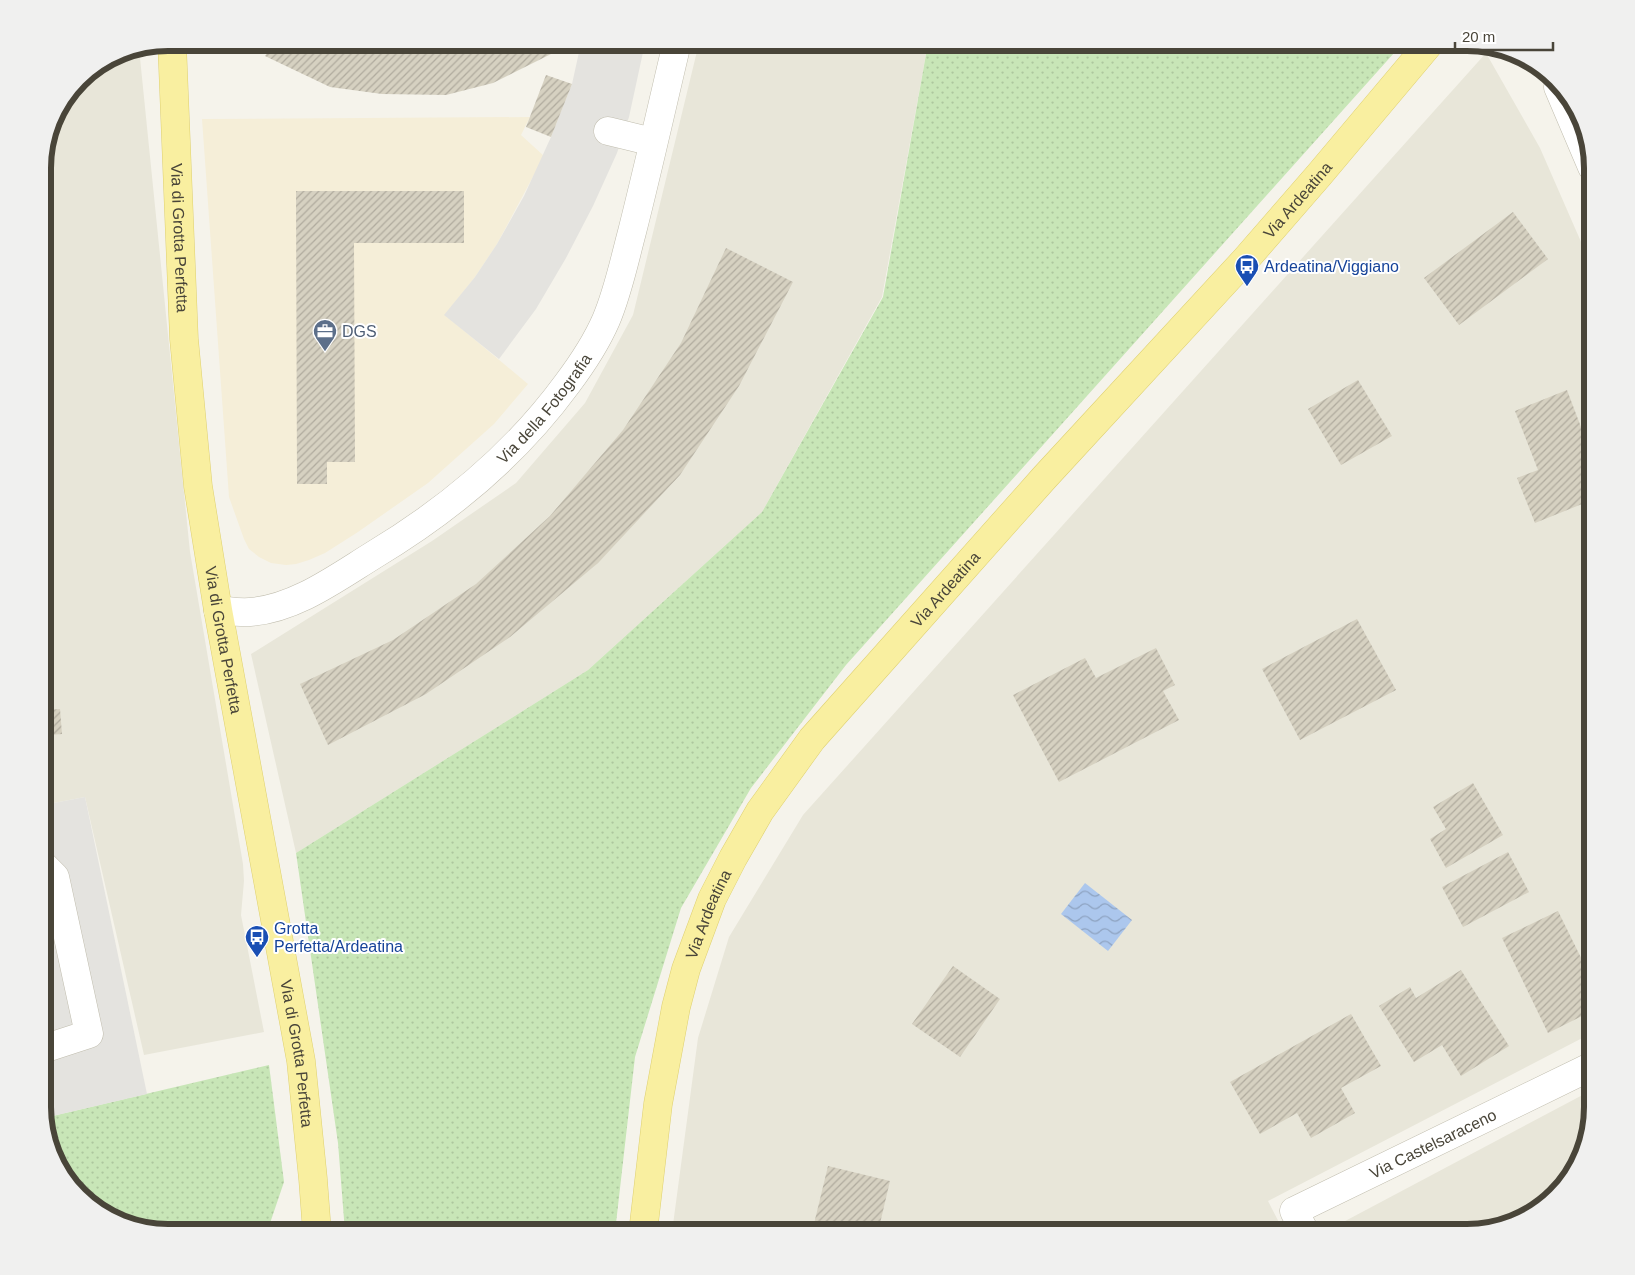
<svg xmlns="http://www.w3.org/2000/svg" width="1635" height="1275" viewBox="0 0 1635 1275" font-family="Arial,sans-serif">
	<style>
		.residential { fill: #e8e6d9 }
		.commercial { fill: #f5eed8 }
		.grass { fill: url(#grass-dots) }
		.parking { fill: #e4e3df }
		.water { fill: url(#water-waves) }
		.building { fill: url(#building-hatch) }
		.lines { fill: none; stroke-linecap: round; stroke-linejoin: round }
		.minor-casing { stroke: #c0bdae; stroke-width: 29 }
		.major-casing { stroke: #ded070; stroke-width: 29 }
		.minor { stroke: #fff; stroke-width: 28 }
		.major { stroke: #f9efa0; stroke-width: 28 }
		.labels { text-anchor: middle; dominant-baseline: central; stroke-width: 4; stroke-linejoin: round; paint-order: stroke }
		.street-label { font-size: 16px; fill: #494539; stroke: #fff }
		.transit-label { font-size: 16px; fill: #164399; stroke: #fff; text-anchor: start }
		.service-label { font-size: 16px; fill: #4e5e75; stroke: #fff; text-anchor: start }
		.rim { fill: none; stroke: #494539; stroke-width: 6 }
	</style>
	<defs>
		<pattern id="grass-dots" width="8" height="8" patternUnits="userSpaceOnUse" patternTransform="scale(1.25)"><rect width="8" height="8" fill="#c8e6b7"/><path d="M2 2h.1M6 6h.1" fill="none" stroke="#adc79e" stroke-width="1.8" stroke-linecap="round"/></pattern>
		<pattern id="water-waves" width="16" height="10" patternUnits="userSpaceOnUse" patternTransform="scale(1.25)"><rect width="16" height="10" fill="#acc7ed"/><path d="M0 5q4-4 8 0t8 0" fill="none" stroke="#8ea3c1"/></pattern>
		<pattern id="building-hatch" width="6" height="6" patternUnits="userSpaceOnUse" patternTransform="scale(1.25)"><rect width="6" height="6" fill="#d6d1c1"/><path d="M-1 1l2-2M0 6l6-6M5 7l2-2" fill="none" stroke="#b0ab9e"/></pattern>
	</defs>
	<rect width="100%" height="100%" fill="#f5f3eb"/>
	<!-- residential -->
	<g class="residential">
		<path d="M699,43H928L882,297L762,512L588,670L296,853L251,654L432,541L516,483L585,403L633,315Z"/>
		<path d="M139,48L190,552L243,864L244,881L241,915L264,1032L144,1055L85,797L43,805V160L55,113L85,74L121,52Z"/>
		<path d="M1486,53L1540,148L1592,267V1033L1268,1201L1284,1232H672L698,1038L729,937L803,815Z"/>
		<path d="M1592,1090V1107L1586,1147L1566,1183L1522,1220L1466,1232H1334L1332,1228Z"/>
	</g>
	<!-- commercial -->
	<path class="commercial" d="M530,117L521,135L544,156L497,244L475,277L445,315L528,384L494,424L428,483L358,532L325,553L309,560L296,564L286,565L271,563L259,557L249,549L244,539L229,497L202,119Z"/>
	<!-- grass -->
	<g class="grass">
		<path d="M928,43H1403L846,665L751,788L681,908L635,1057L615,1232H345L338,1143L296,853L588,670L762,512L883,297Z"/>
		<path d="M269,1065L284,1182L267,1232H168L128,1226L92,1206L56,1162L44,1118Z"/>
	</g>
	<!-- parking -->
	<g class="parking">
		<path d="M581,43H645L629,117L617,153L593,206L566,258L536,309L499,359L444,315L475,277L497,244L524,196L551,137L572,84Z"/>
		<path d="M85,797L147,1094L44,1118L43,805Z"/>
	</g>
	<!-- water -->
	<path class="water" d="M1085,883L1132,920L1108,951L1061,914Z"/>
	<!-- building -->
	<g class="building">
		<path d="M274,43H550L555,52L493,83L446,95L382,94L330,87L265,56Z"/>
		<path d="M546,75L572,84L551,137L526,127Z"/>
		<path d="M296,191H464V243H354L355,462H327V484H297Z"/>
		<path d="M1513,212L1548,259L1459,325L1424,278Z"/>
		<path d="M726,248L793,282L739,386L680,475L598,563L510,637L426,694L328,745L300,684L393,640L476,584L550,516L623,430L681,343Z"/>
		<path d="M43,371L53,424L43,426Z"/>
		<path d="M1358,380L1392,436L1341,465L1308,409Z"/>
		<path d="M1567,390L1592,456V500L1535,523L1517,478L1538,470L1515,411Z"/>
		<path d="M43,599L51,641L43,643Z"/>
		<path d="M1357,619L1396,690L1300,740L1262,669Z"/>
		<path d="M1156,648L1175,685L1163,691L1179,720L1059,782L1013,695L1085,658L1096,678Z"/>
		<path d="M60,709L62,734L49,735L47,710Z"/>
		<path d="M1473,783L1503,835L1446,868L1430,839L1446,829L1433,807Z"/>
		<path d="M1508,852L1529,892L1463,927L1442,887Z"/>
		<path d="M1558,911L1592,980V1011L1548,1033L1502,938Z"/>
		<path d="M953,966L1000,999L960,1057L912,1024Z"/>
		<path d="M1461,970L1509,1046L1461,1076L1442,1045L1414,1062L1379,1006L1410,987L1416,998Z"/>
		<path d="M1351,1014L1381,1066L1341,1088L1355,1113L1311,1138L1297,1113L1260,1134L1230,1082Z"/>
		<path d="M828,1166L890,1181L878,1232H812Z"/>
	</g>
	<g class="lines">
		<!-- minor casing -->
		<g class="minor-casing">
			<g id="minor">
				<path d="M1558,87L1592,167"/>
				<path d="M608,131L653,142"/>
				<path id="s1" d="M218,610C229,611 239,613 250,612C294,609 335,579 372,556C447,511 515,455 567,384C582,364 596,343 606,320C618,292 624,262 632,232C648,169 662,106 677,43"/>
				<path d="M43,1049L89,1034L55,877L43,865"/>
				<path id="s2" d="M1305,1232L1294,1211L1592,1066"/>
			</g>
		</g>
		<!-- major casing -->
		<g class="major-casing">
			<g id="major">
				<path id="s3" d="M172,43L184,339L198,486L218,610L301,1061L313,1179L317,1232"/>
				<path id="s4" d="M643,1232L658,1104L676,1007L686,969L712,899L733,858L760,811L812,739L1044,478L1246,259L1319,175L1430,43"/>
			</g>
		</g>
		<!-- minor -->
		<use href="#minor" class="minor"/>
		<!-- major -->
		<use href="#major" class="major"/>
	</g>
	<!-- icons -->
	<defs>
		<g id="bus-pin" transform="scale(1.25)"><path d="M0 17L-7.5 6A9.5 9.5 0 1 1 7.5 6Z" fill="#1a4fb4" stroke="#fff"/><path d="M-5-6H5V4H4V6H2V4H-2V6H-4V4H-5ZM-3.5-4V0h7V-4ZM-3.5 1.2v1.5H-2V1.2ZM2 1.2v1.5H3.5V1.2Z" fill="#fff"/></g>
		<g id="office-pin" transform="scale(1.25)"><path d="M0 17L-7.5 6A9.5 9.5 0 1 1 7.5 6Z" fill="#5c6f8a" stroke="#fff"/><path d="M-6-3h4V-5.5h4V-3h4V5H-6ZM-1-4.5V-3h2v-1.5ZM-6 0V1H6V0Z" fill="#fff"/></g>
	</defs>
	<g fill-rule="evenodd">
		<use href="#bus-pin" x="1247" y="266"/>
		<use href="#office-pin" x="325" y="331"/>
		<use href="#bus-pin" x="257" y="937"/>
	</g>
	<g class="labels">
		<!-- street labels -->
		<g class="street-label">
			<text stroke="none"><textPath href="#s4" startOffset="1256">Via Ardeatina</textPath></text>
			<text stroke="none"><textPath href="#s3" startOffset="195">Via di Grotta Perfetta</textPath></text>
			<text stroke="none"><textPath href="#s1" startOffset="396">Via della Fotografia</textPath></text>
			<text stroke="none"><textPath href="#s4" startOffset="731">Via Ardeatina</textPath></text>
			<text stroke="none"><textPath href="#s3" startOffset="600">Via di Grotta Perfetta</textPath></text>
			<text stroke="none"><textPath href="#s4" startOffset="326">Via Ardeatina</textPath></text>
			<text stroke="none"><textPath href="#s3" startOffset="1020">Via di Grotta Perfetta</textPath></text>
			<text stroke="none"><textPath href="#s2" startOffset="178">Via Castelsaraceno</textPath></text>
		</g>
		<!-- transit labels -->
		<g class="transit-label">
			<text x="1264" y="266">Ardeatina/Viggiano</text>
			<text x="274" y="928">Grotta<tspan x="274" dy="18">Perfetta/Ardeatina</tspan></text>
		</g>
		<!-- service labels -->
		<g class="service-label">
			<text x="342" y="331">DGS</text>
		</g>
	</g>
	<!-- crop -->
	<path d="M0 0H1635V1275H0ZM168 51H1467A117 117 0 0 1 1584 168V1107A117 117 0 0 1 1467 1224H168A117 117 0 0 1 51 1107V168A117 117 0 0 1 168 51Z" fill="#f0f0ef" fill-rule="evenodd"/>
	<path class="rim" d="M168 51H1467A117 117 0 0 1 1584 168V1107A117 117 0 0 1 1467 1224H168A117 117 0 0 1 51 1107V168A117 117 0 0 1 168 51Z"/>
	<!-- scale -->
	<path d="M1455 42v8h98v-8" fill="none" stroke="#494539" stroke-width="2.5"/>
	<text x="1462" y="42" font-size="15" fill="#494539" stroke="#ffffff" stroke-width="4" paint-order="stroke">20 m</text>
</svg>
